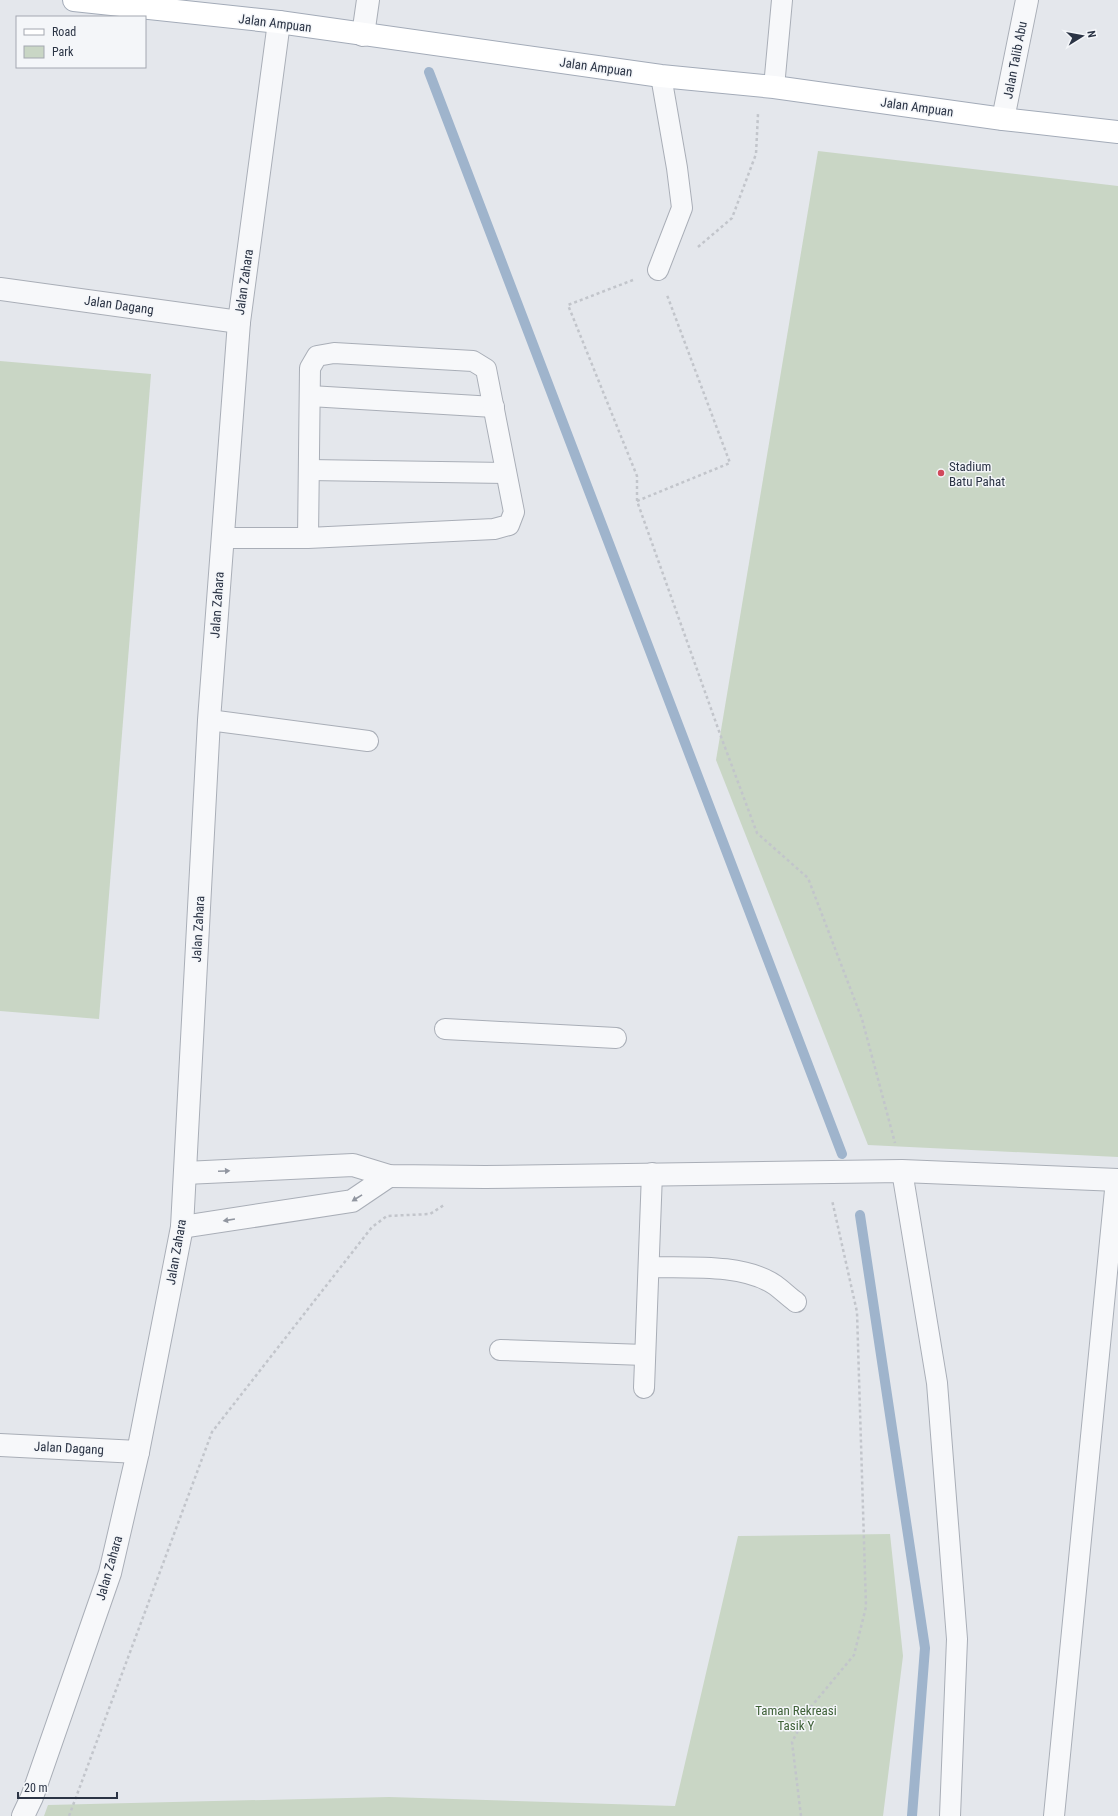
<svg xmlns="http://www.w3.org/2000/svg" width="1118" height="1816" viewBox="0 0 1118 1816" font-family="'Roboto Condensed',sans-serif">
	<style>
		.green { fill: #c9d6c5 }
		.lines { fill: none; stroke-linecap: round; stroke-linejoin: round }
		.stream { stroke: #9fb4cc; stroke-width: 10 }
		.service-casing { stroke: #a9aeb7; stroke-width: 22 }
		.minor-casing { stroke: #a9aeb7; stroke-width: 24 }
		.tertiary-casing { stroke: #a9aeb7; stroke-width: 24 }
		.primary-casing { stroke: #a3abb8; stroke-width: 24 }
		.path { stroke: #c2c5cb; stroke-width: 2.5; stroke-dasharray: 3 3; stroke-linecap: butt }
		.service { stroke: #f7f8fa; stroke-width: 20 }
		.minor { stroke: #f7f8fa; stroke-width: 22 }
		.tertiary { stroke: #f7f8fa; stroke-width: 22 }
		.primary { stroke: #fff; stroke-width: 22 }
		.oneway { fill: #9196a0 }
		.poi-dot { fill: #d1495b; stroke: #f4f6f9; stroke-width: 1.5 }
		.labels { text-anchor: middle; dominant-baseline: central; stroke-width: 3; stroke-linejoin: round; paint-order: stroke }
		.street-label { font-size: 13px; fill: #2b3445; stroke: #f4f6f9 }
		.poi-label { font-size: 13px; fill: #2b3445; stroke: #f4f6f9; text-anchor: start }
		.park-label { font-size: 13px; fill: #3f6138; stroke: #f4f6f9 }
	</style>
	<rect width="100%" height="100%" fill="#e4e7ec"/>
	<!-- green -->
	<g class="green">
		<path d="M818,151L1118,186V1157L868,1145L716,760Z"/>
		<path d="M0,361L151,374L99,1019L0,1011Z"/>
		<path d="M890,1534L903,1656L883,1816H44L48,1805L389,1797L675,1806L738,1536Z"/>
	</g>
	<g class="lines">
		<!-- stream -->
		<g class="stream">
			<path d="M429,72L842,1154"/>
			<path d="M860,1215L925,1648L912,1816"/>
		</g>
		<!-- service casing -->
		<g class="service-casing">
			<g id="service">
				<path d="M774,87L782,0"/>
				<path d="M658,270L682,208L677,168L661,76"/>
				<path d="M310,396L494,407"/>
				<path d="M309,470L506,473"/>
				<path d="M222,538H308L494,529L509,525L514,512L486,369L473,361L334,353L317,356L310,368L308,538"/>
				<path d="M209,720L368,741"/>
				<path d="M445,1029L616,1038"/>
				<path d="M902,1171L937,1383L957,1639L950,1816"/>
				<path d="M649,1267C686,1268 743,1263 775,1285C782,1290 789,1297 796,1302"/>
				<path d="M500,1350L645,1355"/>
				<path d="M644,1388L652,1173"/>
				<path d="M1054,1816L1116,1180"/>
			</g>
		</g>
		<!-- minor casing -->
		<g class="minor-casing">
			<g id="minor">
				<path d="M1003,119L1027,0"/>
				<path d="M0,289L239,322"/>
				<path d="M0,1445L138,1452"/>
			</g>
		</g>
		<!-- tertiary casing -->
		<g class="tertiary-casing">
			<g id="tertiary">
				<path d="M363,35L368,0"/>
				<path d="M185,1173L353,1165L389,1176L485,1177L902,1171L1118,1180"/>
				<path d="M182,1227L352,1201L389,1176"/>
				<path d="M23,1816L32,1797L110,1573L138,1452L182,1227L209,720L239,322L279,22"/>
			</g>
		</g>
		<!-- primary casing -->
		<g class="primary-casing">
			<path id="primary" d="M74,0L279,22L661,76L774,87L1003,119L1118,132"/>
		</g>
		<!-- path -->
		<g class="path">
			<path d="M698,247L732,218L756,154L758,114"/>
			<path d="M633,280L568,305L637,476V501L720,734L757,833L808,878L862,1019L895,1143"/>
			<path d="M637,501L730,463L667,295"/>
			<path d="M69,1816L212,1432L372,1227L387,1216L430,1214L444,1205"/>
			<path d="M801,1816L792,1742L810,1708L854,1655L866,1607L857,1312L832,1200"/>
		</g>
		<!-- service -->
		<use href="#service" class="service"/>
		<!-- minor -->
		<use href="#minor" class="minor"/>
		<!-- tertiary -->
		<use href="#tertiary" class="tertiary"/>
		<!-- primary -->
		<use href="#primary" class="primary"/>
	</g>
	<!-- one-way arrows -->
	<defs><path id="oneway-solid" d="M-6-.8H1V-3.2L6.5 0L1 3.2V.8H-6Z"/></defs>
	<g class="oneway">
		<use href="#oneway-solid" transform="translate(224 1171) rotate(-3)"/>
		<use href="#oneway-solid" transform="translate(357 1198) rotate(148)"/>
		<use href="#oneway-solid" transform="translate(229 1220) rotate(171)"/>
	</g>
	<!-- markers -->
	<circle class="poi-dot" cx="941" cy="473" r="4"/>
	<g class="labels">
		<!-- street labels -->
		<g class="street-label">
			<text transform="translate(275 23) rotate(7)">Jalan Ampuan</text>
			<text transform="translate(1015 60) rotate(-79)">Jalan Talib Abu</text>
			<text transform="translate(596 67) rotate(8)">Jalan Ampuan</text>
			<text transform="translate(917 107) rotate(8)">Jalan Ampuan</text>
			<text transform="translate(244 282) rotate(-82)">Jalan Zahara</text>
			<text transform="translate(119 305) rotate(8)">Jalan Dagang</text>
			<text transform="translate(217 605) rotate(-86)">Jalan Zahara</text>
			<text transform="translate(198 929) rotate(-87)">Jalan Zahara</text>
			<text transform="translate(176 1252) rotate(-80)">Jalan Zahara</text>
			<text transform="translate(69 1448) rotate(3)">Jalan Dagang</text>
			<text transform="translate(109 1568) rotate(-74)">Jalan Zahara</text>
		</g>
		<!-- poi labels -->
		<g class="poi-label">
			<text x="949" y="466">Stadium<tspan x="949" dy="15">Batu Pahat</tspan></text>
		</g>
		<!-- park labels -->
		<g class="park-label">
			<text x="796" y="1710">Taman Rekreasi<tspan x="796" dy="15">Tasik Y</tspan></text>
		</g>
	</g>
	<!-- legend -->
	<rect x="16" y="16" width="130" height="52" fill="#f4f6f9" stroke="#a4a8b1"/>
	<rect x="24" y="29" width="20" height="6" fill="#ffffff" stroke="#a4a8b1"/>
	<text x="52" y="36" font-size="12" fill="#2b3445">Road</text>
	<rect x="24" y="46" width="20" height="12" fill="#c9d6c5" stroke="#a4a8b1"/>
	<text x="52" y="56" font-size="12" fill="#2b3445">Park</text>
	<!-- north arrow -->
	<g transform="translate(1082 36) rotate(79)" stroke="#f4f6f9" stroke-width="3" paint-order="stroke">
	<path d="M0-3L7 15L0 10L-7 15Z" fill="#2b3445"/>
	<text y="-6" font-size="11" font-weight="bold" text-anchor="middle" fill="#2b3445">N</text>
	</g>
	<!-- scale -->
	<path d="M18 1792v6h99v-6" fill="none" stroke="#2b3445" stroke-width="2"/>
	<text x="24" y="1792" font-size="12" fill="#2b3445" stroke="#f4f6f9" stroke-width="3" paint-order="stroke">20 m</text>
</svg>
